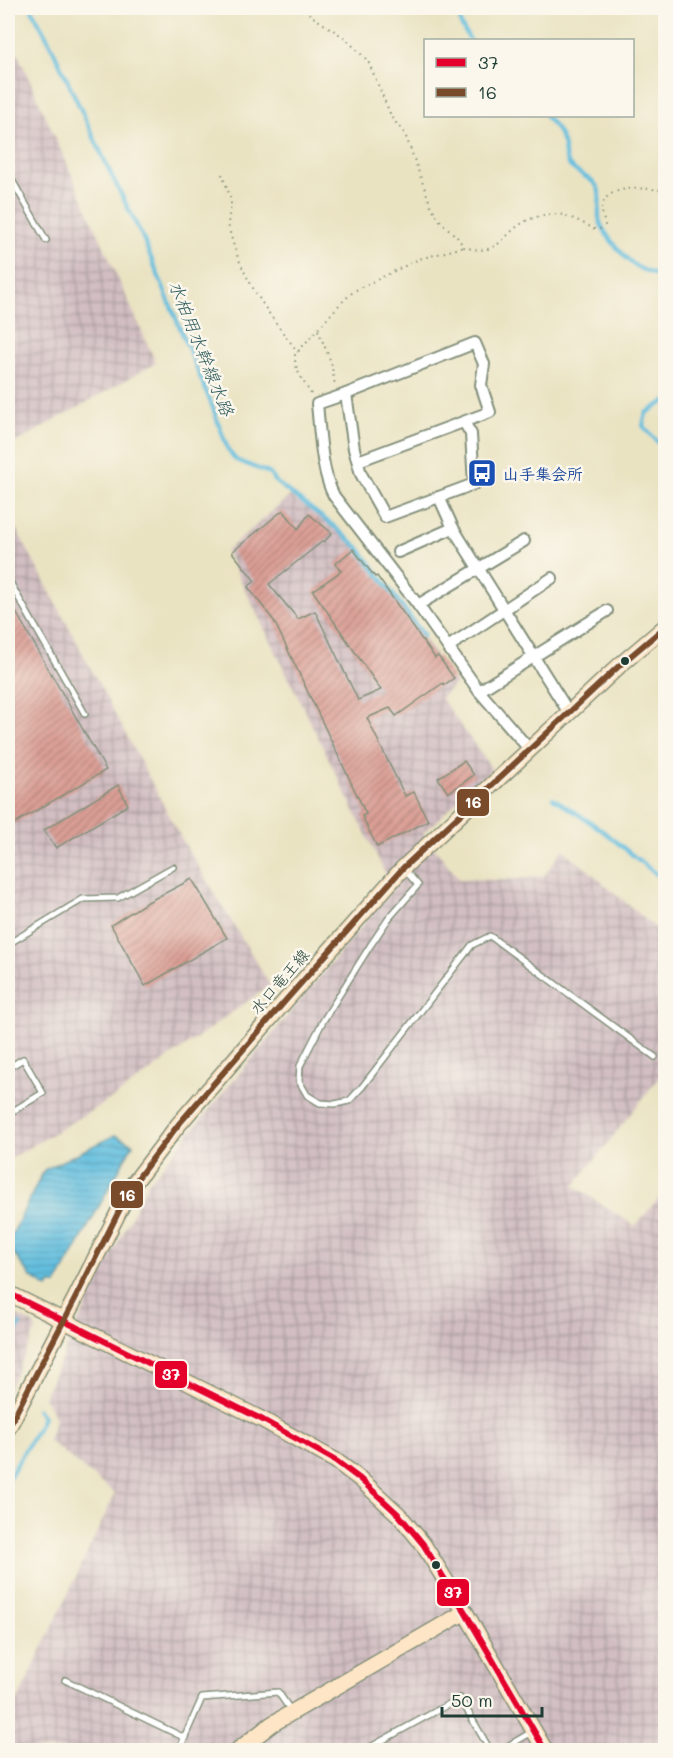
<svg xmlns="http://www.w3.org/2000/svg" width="673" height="1758" viewBox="0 0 673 1758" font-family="Mali,'Klee One',sans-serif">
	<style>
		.industrial { fill: url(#industrial-grid) }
		.water { fill: url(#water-rules); stroke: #407e8a; stroke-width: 1.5 }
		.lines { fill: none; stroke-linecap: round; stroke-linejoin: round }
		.stream { stroke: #61bedf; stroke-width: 4 }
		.building { fill: url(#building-hatch) }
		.lane-casing { stroke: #84907b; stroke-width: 8 }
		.street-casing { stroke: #84907b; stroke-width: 14 }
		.secondary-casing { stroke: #84907b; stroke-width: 18 }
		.path { stroke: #84907b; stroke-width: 2; stroke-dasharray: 1.5 4.5; stroke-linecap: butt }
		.lane { stroke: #fff; stroke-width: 5 }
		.street { stroke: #fff; stroke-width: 10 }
		.secondary { stroke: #fee5c5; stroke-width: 15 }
		.bus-1-casing { stroke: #fbf7ec; stroke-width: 10 }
		.bus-2-casing { stroke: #fbf7ec; stroke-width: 10 }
		.bus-1 { stroke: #e4002b; stroke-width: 6 }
		.bus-2 { stroke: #7a4b2a; stroke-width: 6 }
		.bus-dot { fill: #1f3d34; stroke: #fbf7ec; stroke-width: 2 }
		.labels { text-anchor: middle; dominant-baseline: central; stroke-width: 5; stroke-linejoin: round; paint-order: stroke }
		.transit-label { font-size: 16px; font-weight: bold; fill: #164399; stroke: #fbf7ec; text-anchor: start }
		.street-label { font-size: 16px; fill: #1f3d34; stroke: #fbf7ec }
		.water-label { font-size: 18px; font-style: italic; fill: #305d5f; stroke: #fbf7ec }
		.line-badge { stroke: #fbf7ec; stroke-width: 2 }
		.badge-label { font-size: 16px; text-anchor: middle; font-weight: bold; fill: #fff }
	</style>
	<defs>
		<pattern id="industrial-grid" width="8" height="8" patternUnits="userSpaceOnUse" patternTransform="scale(1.5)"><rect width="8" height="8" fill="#d2bec2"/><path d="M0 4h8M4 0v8" fill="none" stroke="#aa9c9e"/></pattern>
		<pattern id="water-rules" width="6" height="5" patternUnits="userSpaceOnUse" patternTransform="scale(1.5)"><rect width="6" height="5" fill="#61bedf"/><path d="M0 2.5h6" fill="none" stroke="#4f9cb6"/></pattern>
		<pattern id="building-hatch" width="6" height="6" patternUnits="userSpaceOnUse" patternTransform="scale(1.5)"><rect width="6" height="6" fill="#db9f95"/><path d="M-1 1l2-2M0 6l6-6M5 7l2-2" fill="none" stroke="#b1837a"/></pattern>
	</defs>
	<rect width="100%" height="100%" fill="#fbf7ec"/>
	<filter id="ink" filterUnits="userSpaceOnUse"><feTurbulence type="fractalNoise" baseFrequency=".0167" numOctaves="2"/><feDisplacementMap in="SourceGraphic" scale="12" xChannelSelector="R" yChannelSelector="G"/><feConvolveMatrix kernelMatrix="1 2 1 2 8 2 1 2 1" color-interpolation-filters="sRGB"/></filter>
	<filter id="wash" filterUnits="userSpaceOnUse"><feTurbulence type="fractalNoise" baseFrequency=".008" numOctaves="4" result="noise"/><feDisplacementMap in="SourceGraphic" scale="24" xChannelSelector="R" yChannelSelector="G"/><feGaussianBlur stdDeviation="1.35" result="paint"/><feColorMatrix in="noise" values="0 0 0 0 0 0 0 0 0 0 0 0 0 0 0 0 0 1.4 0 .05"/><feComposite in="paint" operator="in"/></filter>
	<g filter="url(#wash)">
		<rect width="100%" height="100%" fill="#eae3c2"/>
		<!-- industrial -->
		<g class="industrial">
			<path d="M8,32L156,363L8,447Z"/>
			<path d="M290,496L328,523L357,549L456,683L441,698L492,769L423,833L459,879L503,880L544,876L563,849L665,936V1070L574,1186L635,1226L665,1191V1750H8V1721L115,1494L48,1440L56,1418L44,1397L87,1304L148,1183L393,889L226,551Z"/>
			<path d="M8,513L180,836L270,985L116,1096L8,1160Z"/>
			<path d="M8,1311L33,1324L36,1330L8,1391Z"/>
		</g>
		<!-- water -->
		<path class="water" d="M115,1135L133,1144L56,1285L51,1283L48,1288L31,1277L8,1246V1243L44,1170Z"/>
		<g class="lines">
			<!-- stream -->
			<g class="stream">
				<path d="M31,8L49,41L109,170L142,236L213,408L228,450L236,460L269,473L277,483L330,523L358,547L424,636"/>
				<path d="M458,8L461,25L470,40"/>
				<path d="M545,116C553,124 559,131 563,143C565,150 564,159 569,165C577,175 592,177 598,188C603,200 595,213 601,225C607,237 626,260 637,267C647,272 658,274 666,282"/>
				<path d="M666,401L646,413L643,426L666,451"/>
				<path d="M553,798L599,828L666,882"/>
				<path d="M8,1348L20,1324"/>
				<path d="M8,1479L39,1426L43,1417L37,1409"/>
			</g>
		</g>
		<g id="blocks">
			<!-- building -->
			<g class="building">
				<path d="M283,510L298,529L309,514L332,533L324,542L323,541L269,584L298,619L315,611L358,700L381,690L313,591L341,571L335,564L353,549L375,577L377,576L435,658L438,656L454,678L444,685L443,683L396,716L390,708L367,718L405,796L414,792L428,821L377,847L362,816L366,814L274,621L248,587L255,581L232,552Z"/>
				<path d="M8,598L106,770L8,827Z"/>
				<path d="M464,761L474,775L448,793L438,778Z"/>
				<path d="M118,785L128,805L56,848L44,830Z"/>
				<path d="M192,879L227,938L145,986L111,925L144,904Z"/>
			</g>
		</g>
	</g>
	<g filter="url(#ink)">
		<use href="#blocks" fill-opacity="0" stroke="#84907b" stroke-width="1.5"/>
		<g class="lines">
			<!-- lane casing -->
			<g class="lane-casing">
				<g id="lane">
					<path d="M8,173L46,240"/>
					<path d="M8,579L85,714"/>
					<path d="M404,869L418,885L389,918L370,946L323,1021L300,1066L299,1081L307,1095L320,1103L335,1104L349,1101L362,1087L472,945L490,936L655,1057"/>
					<path d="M8,944L83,899L118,898L173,867"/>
					<path d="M8,1068L23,1059L43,1093L8,1114"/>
					<path d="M65,1680L185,1738"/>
					<path d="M179,1750L202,1698L278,1692L291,1711"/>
					<path d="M365,1750L460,1698L490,1750"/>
					<path d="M501,1750L532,1732"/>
				</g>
			</g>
			<!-- street casing -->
			<g class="street-casing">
				<g id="street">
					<path d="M346,394L354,449L361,474L385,517L474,484L471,434L464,422"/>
					<path d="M358,461L490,412L481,385L484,364L475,343L346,394L317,404C320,431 321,472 334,496L418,605L479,691L530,750"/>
					<path d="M439,497L453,528L569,713"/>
					<path d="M398,552L453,528"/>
					<path d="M418,605L524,541"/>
					<path d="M448,647L552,578"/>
					<path d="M479,691L607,611"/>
				</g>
			</g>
			<!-- secondary casing -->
			<g class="secondary-casing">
				<g id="secondary">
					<path d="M8,1293L263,1420L336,1461L360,1479L399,1515L423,1544L465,1612L545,1750"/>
					<path d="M8,1428L76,1297L131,1187L178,1125L286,1000L403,868L620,665L666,626"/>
					<path d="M238,1750L272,1724L465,1612"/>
				</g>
			</g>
			<!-- path -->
			<g class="path">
				<path d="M306,8L310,15L345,38L368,61L392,118L405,134L431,206L441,222L457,237L464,247C471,249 480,251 488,249C500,246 508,233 518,226C530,217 549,212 563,215C574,218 585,224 594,229H600L605,225C604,220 601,212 602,207C605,183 650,188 666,191"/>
				<path d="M222,174C225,184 231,195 231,205C230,213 227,220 229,228C239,275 269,315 298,352"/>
				<path d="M318,330L331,362L335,385"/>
				<path d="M311,394C304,382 294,370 295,355L340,304L354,291L419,259L464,247"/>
			</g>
			<!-- lane -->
			<use href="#lane" class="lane"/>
			<!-- street -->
			<use href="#street" class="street"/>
			<!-- secondary -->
			<use href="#secondary" class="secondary"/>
			<!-- bus-1 casing -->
			<g class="bus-1-casing">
				<path id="bus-1" d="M8,1293L263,1420L336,1461L360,1479L399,1515L423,1544L465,1612L545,1750"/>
			</g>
			<!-- bus-2 casing -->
			<g class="bus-2-casing">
				<path id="bus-2" d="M8,1428L76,1297L131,1187L178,1125L286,1000L403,868L620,665L666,626"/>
			</g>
			<!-- bus-1 -->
			<use href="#bus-1" class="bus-1"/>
			<!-- bus-2 -->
			<use href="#bus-2" class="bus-2"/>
		</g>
	</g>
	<!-- icons -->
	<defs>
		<g id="bus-square" transform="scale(1.5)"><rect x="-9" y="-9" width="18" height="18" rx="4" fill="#1a4fb4" stroke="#fbf7ec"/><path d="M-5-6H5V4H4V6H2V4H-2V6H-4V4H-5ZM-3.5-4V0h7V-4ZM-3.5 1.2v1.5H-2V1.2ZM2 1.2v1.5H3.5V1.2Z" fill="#fff"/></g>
	</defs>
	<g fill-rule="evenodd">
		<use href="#bus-square" x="482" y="473"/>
	</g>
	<!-- markers -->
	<g class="bus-dot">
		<circle cx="625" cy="661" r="5"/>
		<circle cx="436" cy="1565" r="5"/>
	</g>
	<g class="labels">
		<!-- transit labels -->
		<g class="transit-label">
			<text x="503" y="473">山手集会所</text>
		</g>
		<!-- street labels -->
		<g class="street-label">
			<text transform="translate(279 981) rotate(-49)">水口竜王線</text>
		</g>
		<!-- water labels -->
		<g class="water-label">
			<text transform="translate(202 348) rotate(68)">水柏用水幹線水路</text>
		</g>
	</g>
	<g class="line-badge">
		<rect x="456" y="788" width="34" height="29" rx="6" fill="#7a4b2a"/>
		<rect x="110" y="1180" width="34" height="29" rx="6" fill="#7a4b2a"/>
		<rect x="154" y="1360" width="34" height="29" rx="6" fill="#e4002b"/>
		<rect x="436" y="1578" width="34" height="29" rx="6" fill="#e4002b"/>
	</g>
	<g class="badge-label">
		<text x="473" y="808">16</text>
		<text x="127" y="1201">16</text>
		<text x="171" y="1380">37</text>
		<text x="453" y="1598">37</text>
	</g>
	<!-- margin -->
	<rect width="673" height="1758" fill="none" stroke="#fbf7ec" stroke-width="30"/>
	<!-- legend -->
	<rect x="424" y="39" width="210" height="78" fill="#fbf7ec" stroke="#a3ada2" stroke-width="1.5"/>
	<rect x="436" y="58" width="30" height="9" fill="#e4002b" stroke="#a3ada2" stroke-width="1.5"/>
	<text x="478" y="69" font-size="18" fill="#1f3d34">37</text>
	<rect x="436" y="88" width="30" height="9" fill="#7a4b2a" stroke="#a3ada2" stroke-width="1.5"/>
	<text x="478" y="99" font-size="18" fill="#1f3d34">16</text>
	<!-- scale -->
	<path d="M442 1707v9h100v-9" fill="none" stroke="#1f3d34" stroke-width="3"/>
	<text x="451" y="1707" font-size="18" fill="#1f3d34" stroke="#fbf7ec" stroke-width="4.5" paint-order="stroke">50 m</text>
</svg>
